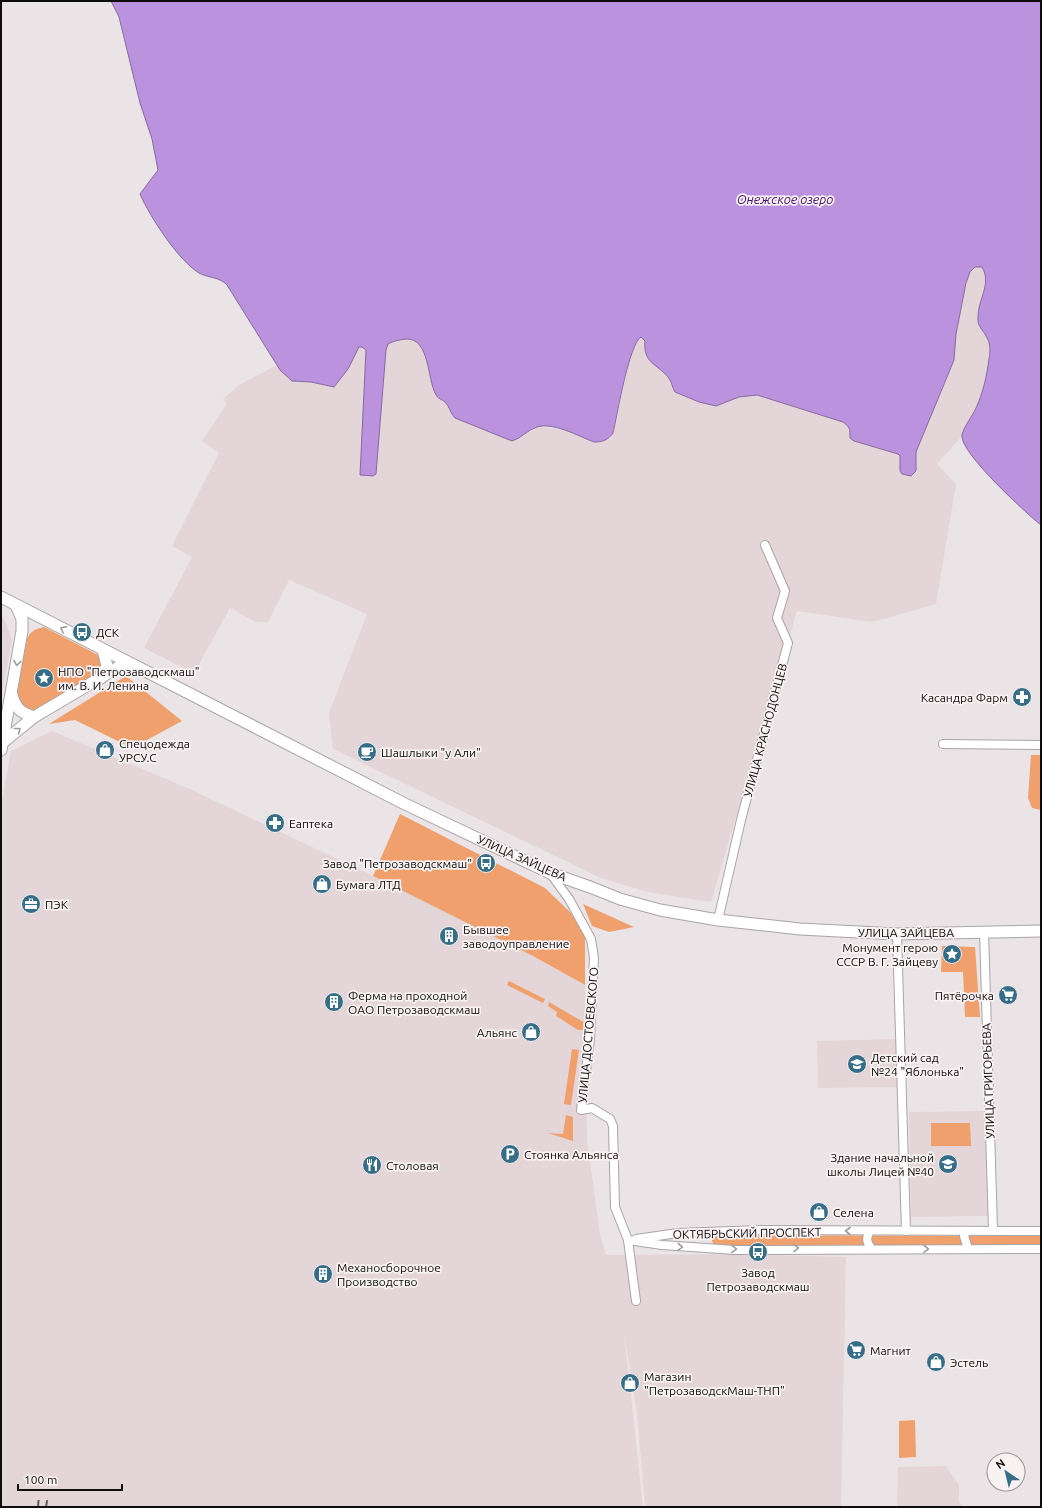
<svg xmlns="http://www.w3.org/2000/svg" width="1042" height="1508" viewBox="0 0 1042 1508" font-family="Ubuntu,sans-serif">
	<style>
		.built { fill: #e4d5d9 }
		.green { fill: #efa06d }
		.water { fill: #bb92de; stroke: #876a9f }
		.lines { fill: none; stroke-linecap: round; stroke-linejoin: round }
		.minor-casing { stroke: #aaa4a6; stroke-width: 10 }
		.secondary-casing { stroke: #aaa4a6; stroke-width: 13 }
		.minor { stroke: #fff; stroke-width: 8 }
		.secondary { stroke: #fff; stroke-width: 11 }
		.rail { stroke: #605c5e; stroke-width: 2; stroke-dasharray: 7 7; stroke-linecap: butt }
		.oneway { stroke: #9f9e9e }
		.labels { text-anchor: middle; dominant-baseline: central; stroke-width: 3.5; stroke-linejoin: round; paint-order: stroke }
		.poi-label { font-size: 12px; fill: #0e0c0d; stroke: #f8f2f3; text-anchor: start }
		.street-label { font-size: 12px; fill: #0e0c0d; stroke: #f8f2f3 }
		.water-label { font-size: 13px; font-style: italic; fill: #4d156e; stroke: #f8f2f3 }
	</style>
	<rect width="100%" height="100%" fill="#eae4e6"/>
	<!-- built -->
	<g class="built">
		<path d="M979,266L982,267L987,279L978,314V323L987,337L990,345L989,357L987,374L977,407L962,436L937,464L956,484L936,604L872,622L797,611L711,902L648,892L601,878L333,749L329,713L367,614L289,580L268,622H256L230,608L194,673L144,648L192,557L172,546L219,453L202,441L227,404L223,399L239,385L277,365L292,381L311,382L360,346L366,350L376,474L386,350L388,344L391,342L410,339L417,342L423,348L435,395L445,402L453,416L476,427L512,441L538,427L613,433L631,354L639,339L642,337L645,341L646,355L670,380L675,392L707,404L725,403L739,397L757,395L843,422L850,427L851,431L850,435L853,441L898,454L900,456V471L905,476L916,471V452L954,360L956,334L966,283L970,272L975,267Z"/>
		<path d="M1,617L4,619L12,640L1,699Z"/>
		<path d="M52,731L192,790L373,876L533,956L585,985L587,1140L600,1234L606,1255L739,1254L846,1257L841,1507H645L637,1413L624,1332L643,1507H1V807L11,751Z"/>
		<path d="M896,1039L897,1087L818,1088L817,1041Z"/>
		<path d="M986,1111L988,1216L911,1217L909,1112Z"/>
		<path d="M946,1466L959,1485V1502L963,1507H897L898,1467Z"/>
	</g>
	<!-- green -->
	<g class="green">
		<path d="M44,627L98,655L102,664L97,674L35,710C24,711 21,704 16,695L27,639C31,630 36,629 44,627Z"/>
		<path d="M126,676L182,721L132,748L75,720L49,724Z"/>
		<path d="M1031,755H1041V810L1032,808L1028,798Z"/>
		<path d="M400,814L545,888L571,913L585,937V985L533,956L373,876Z"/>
		<path d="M583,904L634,927L609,932L592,926Z"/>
		<path d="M942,946L975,947L980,1017H965L963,972H941Z"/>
		<path d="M509,981L545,999L543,1003L507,985Z"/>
		<path d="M549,1002L585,1023L583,1030H578L556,1016L557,1012L548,1006Z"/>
		<path d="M572,1049L579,1050L571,1105L564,1104Z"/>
		<path d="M566,1115L573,1117V1141L548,1133L563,1134Z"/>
		<path d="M931,1123H970L971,1146H931Z"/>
		<path d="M716,1235L1041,1236V1246L714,1245L712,1241V1236Z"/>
		<path d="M915,1420L916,1457L899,1458V1421Z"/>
	</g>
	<!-- water -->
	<path class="water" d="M111,1H1041V525C1027,514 959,452 962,435C964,426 972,417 976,408C983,393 987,375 989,359C990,352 991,344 987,338C983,329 977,327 978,317C978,299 992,284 982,267H975L970,272L966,283L956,334L954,360L916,452V471L911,476L902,474L900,471V456L898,454L854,441L850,438C850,429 850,427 843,422L757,395L739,397L716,406L699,402L675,392C672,387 672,382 668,377C656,363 643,363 645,341L641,337C629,344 617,416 613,433C608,440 603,442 594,442C578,436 554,422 537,427C527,430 522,438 512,441L455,418C450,413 450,407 445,402C442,399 438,399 436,395C427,379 430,338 406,339C399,340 393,341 388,344L386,350L376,474L373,476L360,475L366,350L362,347H359L348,369L334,387L311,382L292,381L280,370L227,285C220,277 208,278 199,273C178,260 150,217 140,194L158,170L152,139L140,103L119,17Z"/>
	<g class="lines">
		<!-- minor casing -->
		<g class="minor-casing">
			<g id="minor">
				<path d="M943,744L1041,745"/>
				<path d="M550,873L569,899L591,939L594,958L590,1039L581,1110L592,1108L610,1119L613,1126L615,1207L628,1240L636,1301"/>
				<path d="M718,920L741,820L788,643L777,618L785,591L765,545"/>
				<path d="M984,931L993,1230"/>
				<path d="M897,934L906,1231"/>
				<path d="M870,1231C866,1238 866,1241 871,1248"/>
				<path d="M967,1231L964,1236L968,1249"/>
				<path d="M636,1239L678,1233L760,1230L1041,1231"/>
				<path d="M628,1240L662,1245L735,1250L1041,1249"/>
			</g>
		</g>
		<!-- secondary casing -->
		<g class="secondary-casing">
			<g id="secondary">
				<path d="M1,597L405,804L550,873L590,887L620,899L660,910L718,920L800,929L897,934L1041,931"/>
				<path d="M101,678L107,666L103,650"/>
				<path d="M12,695C16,709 21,713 34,717"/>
				<path d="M2,743L34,717L127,662"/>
				<path d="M1,750L22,631V619L16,605"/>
			</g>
		</g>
		<!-- minor -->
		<use href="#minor" class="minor"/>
		<!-- secondary -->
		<use href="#secondary" class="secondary"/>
		<!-- rail -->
		<g class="rail">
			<path d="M38,1507L39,1494"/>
			<path d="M46,1507L48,1495"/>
		</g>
	</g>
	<!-- one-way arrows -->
	<defs><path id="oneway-chevron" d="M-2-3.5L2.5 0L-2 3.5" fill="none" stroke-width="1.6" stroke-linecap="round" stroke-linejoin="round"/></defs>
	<g class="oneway">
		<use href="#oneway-chevron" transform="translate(63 629) rotate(-153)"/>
		<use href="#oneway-chevron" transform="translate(17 663) rotate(99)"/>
		<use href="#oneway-chevron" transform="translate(18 730) rotate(-38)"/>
		<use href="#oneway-chevron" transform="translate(848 1231) rotate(-180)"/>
		<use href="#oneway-chevron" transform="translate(680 1247) rotate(3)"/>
		<use href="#oneway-chevron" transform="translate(796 1248) rotate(-1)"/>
		<use href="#oneway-chevron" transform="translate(734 1249) rotate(1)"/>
		<use href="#oneway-chevron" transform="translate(926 1249) rotate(1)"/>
	</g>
	<!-- icons -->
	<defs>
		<g id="bus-disc" transform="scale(1)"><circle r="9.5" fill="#366e88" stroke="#f8f2f3"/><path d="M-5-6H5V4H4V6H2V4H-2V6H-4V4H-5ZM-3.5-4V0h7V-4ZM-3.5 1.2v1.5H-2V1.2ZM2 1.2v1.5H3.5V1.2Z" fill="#fff"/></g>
		<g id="sight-disc" transform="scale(1)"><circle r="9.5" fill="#366e88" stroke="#f8f2f3"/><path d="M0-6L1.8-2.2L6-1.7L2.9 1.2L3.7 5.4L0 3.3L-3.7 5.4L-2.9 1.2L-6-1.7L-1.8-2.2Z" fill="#fff"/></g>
		<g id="pharmacy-disc" transform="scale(1)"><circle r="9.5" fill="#366e88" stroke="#f8f2f3"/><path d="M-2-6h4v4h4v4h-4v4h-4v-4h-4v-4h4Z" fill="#fff"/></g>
		<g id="shop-disc" transform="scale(1)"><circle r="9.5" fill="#366e88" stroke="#f8f2f3"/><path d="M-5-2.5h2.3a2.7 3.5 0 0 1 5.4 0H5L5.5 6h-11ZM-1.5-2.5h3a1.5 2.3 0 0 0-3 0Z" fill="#fff"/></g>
		<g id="cafe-disc" transform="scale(1)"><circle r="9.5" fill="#366e88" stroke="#f8f2f3"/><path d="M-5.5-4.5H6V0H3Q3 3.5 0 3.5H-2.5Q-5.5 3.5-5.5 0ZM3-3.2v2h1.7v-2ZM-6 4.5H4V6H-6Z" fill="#fff"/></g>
		<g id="office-disc" transform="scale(1)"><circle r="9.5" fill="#366e88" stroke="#f8f2f3"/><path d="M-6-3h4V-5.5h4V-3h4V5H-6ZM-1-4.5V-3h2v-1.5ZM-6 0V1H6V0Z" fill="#fff"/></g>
		<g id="building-disc" transform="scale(1)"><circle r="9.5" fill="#366e88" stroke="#f8f2f3"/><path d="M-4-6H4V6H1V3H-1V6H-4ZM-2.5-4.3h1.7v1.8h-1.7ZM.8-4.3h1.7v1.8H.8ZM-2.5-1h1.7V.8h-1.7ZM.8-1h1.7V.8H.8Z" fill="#fff"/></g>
		<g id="supermarket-disc" transform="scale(1)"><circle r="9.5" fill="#366e88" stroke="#f8f2f3"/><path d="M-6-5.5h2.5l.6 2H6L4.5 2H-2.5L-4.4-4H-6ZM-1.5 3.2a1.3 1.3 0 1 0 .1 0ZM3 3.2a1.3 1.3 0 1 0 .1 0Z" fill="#fff"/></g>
		<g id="school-disc" transform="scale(1)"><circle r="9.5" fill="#366e88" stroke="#f8f2f3"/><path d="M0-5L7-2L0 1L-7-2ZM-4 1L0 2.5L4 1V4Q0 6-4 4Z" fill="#fff"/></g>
		<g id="parking-disc" transform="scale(1)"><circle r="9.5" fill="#366e88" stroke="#f8f2f3"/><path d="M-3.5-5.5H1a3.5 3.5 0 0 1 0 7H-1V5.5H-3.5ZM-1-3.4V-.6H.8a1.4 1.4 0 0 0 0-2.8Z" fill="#fff"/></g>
		<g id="restaurant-disc" transform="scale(1)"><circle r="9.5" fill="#366e88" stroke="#f8f2f3"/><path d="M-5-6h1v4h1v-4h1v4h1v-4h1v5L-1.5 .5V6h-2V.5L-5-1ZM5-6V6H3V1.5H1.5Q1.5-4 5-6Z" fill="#fff"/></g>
	</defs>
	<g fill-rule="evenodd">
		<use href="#bus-disc" x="82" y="632"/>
		<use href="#sight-disc" x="44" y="678"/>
		<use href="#pharmacy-disc" x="1022" y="697"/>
		<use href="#shop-disc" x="105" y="750"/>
		<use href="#cafe-disc" x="367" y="752"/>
		<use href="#pharmacy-disc" x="275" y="823"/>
		<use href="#bus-disc" x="486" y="863"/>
		<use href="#shop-disc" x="322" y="884"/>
		<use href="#office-disc" x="31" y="904"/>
		<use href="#building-disc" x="449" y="936"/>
		<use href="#sight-disc" x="952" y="954"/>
		<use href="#supermarket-disc" x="1008" y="995"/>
		<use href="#building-disc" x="334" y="1002"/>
		<use href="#shop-disc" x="531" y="1032"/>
		<use href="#school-disc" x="857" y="1064"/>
		<use href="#parking-disc" x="510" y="1154"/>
		<use href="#school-disc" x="948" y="1164"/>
		<use href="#restaurant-disc" x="372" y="1165"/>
		<use href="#shop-disc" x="819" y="1212"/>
		<use href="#bus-disc" x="758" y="1252"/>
		<use href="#building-disc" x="323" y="1274"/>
		<use href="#supermarket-disc" x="856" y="1350"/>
		<use href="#shop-disc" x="936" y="1362"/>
		<use href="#shop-disc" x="630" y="1383"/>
	</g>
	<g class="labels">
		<!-- poi labels -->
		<g class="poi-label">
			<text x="96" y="632">ДСК</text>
			<text x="58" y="671">НПО "Петрозаводскмаш"<tspan x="58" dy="14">им. В. И. Ленина</tspan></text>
			<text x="1008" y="697" text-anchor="end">Касандра Фарм</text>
			<text x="119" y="743">Спецодежда<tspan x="119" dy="14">УРСУ.С</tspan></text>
			<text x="381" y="752">Шашлыки "у Али"</text>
			<text x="289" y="823">Еаптека</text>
			<text x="472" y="863" text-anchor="end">Завод "Петрозаводскмаш"</text>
			<text x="336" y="884">Бумага ЛТД</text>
			<text x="45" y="904">ПЭК</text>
			<text x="463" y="929">Бывшее<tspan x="463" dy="14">заводоуправление</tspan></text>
			<text x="938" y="947" text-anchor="end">Монумент герою<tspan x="938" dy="14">СССР В. Г. Зайцеву</tspan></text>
			<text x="348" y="995">Ферма на проходной<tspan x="348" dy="14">ОАО Петрозаводскмаш</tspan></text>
			<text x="994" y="995" text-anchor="end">Пятёрочка</text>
			<text x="517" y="1032" text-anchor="end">Альянс</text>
			<text x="871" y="1057">Детский сад<tspan x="871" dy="14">№24 "Яблонька"</tspan></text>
			<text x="524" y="1154">Стоянка Альянса</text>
			<text x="934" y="1157" text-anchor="end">Здание начальной<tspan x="934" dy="14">школы Лицей №40</tspan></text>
			<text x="386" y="1165">Столовая</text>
			<text x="833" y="1212">Селена</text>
			<text x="337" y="1267">Механосборочное<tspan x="337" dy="14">Производство</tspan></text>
			<text x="758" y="1272" text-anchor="middle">Завод<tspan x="758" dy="14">Петрозаводскмаш</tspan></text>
			<text x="870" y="1350">Магнит</text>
			<text x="950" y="1362">Эстель</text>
			<text x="644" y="1376">Магазин<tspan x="644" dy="14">"ПетрозаводскМаш-ТНП"</tspan></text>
		</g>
		<!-- street labels -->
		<g class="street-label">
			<text transform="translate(765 730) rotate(-75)">УЛИЦА КРАСНОДОНЦЕВ</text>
			<text transform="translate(522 858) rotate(24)">УЛИЦА ЗАЙЦЕВА</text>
			<text x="906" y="932">УЛИЦА ЗАЙЦЕВА</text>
			<text transform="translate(588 1035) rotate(-85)">УЛИЦА ДОСТОЕВСКОГО</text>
			<text transform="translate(988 1081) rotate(-92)">УЛИЦА ГРИГОРЬЕВА</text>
			<text transform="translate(747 1233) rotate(-1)">ОКТЯБРЬСКИЙ ПРОСПЕКТ</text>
		</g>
		<!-- water labels -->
		<g class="water-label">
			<text x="785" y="199">Онежское озеро</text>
		</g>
	</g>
	<!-- border -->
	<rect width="1042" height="1508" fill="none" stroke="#0e0c0d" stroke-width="4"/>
	<!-- north arrow -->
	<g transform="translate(1006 1472) rotate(325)"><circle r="19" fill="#f8f2f3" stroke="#9a9697"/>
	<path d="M0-3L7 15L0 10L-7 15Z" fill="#366e88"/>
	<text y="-6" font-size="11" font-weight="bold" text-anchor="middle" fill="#0e0c0d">N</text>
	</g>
	<!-- scale -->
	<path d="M18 1484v6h104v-6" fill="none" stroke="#0e0c0d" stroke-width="2"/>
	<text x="24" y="1484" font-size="12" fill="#0e0c0d" stroke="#f8f2f3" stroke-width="3" paint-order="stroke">100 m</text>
</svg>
